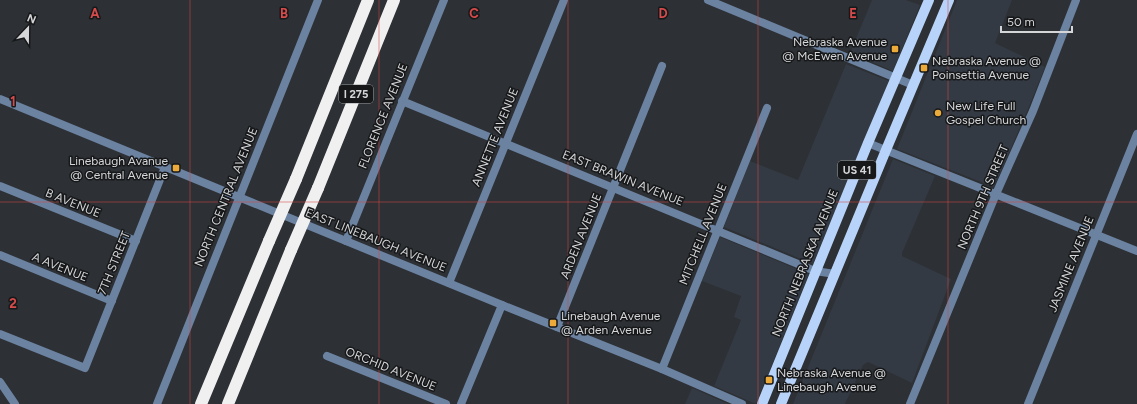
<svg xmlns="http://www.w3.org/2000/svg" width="1137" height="404" viewBox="0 0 1137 404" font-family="Figtree,sans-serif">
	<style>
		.built { fill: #333a43 }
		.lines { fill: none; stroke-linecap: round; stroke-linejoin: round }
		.minor { stroke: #6b82a1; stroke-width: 8 }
		.tertiary { stroke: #6b82a1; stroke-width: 8 }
		.primary { stroke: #b7d3f9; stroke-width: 10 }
		.motorway { stroke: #f0f0f0; stroke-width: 12 }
		.motorway-bridge { stroke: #f0f0f0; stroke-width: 12 }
		.grid { fill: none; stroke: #d64b4b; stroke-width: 1; stroke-opacity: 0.55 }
		.poi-dot { fill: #ebaa39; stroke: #17181a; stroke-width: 1.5 }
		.labels { text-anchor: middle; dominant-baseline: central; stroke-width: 3; stroke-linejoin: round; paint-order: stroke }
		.shield { fill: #17181a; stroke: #9b9d9f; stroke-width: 1 }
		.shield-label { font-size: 11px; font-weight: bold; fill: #d4d6d8 }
		.poi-label { font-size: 12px; fill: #d4d6d8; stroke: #17181a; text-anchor: start }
		.street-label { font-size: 12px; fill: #d4d6d8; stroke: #17181a }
		.grid-label { font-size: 13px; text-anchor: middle; font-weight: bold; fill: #d64b4b; stroke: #17181a; stroke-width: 3; stroke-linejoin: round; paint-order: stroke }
	</style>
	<rect width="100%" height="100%" fill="#2d3034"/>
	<!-- built -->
	<g class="built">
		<path d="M872,0H906L920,5L893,71L850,53Z"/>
		<path d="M957,0H1012L995,43L1045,67L1028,109L994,187L897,149Z"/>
		<path d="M846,64L889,81L813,264L724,227L750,161L798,180Z"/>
		<path d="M893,159L935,176L902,253V256L951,279L912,383L868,362L863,365L845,404H793Z"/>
		<path d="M720,237L809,274L756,404L714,386L741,320L734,317L741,296L702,281Z"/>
		<path d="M692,388L697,390L728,404H685Z"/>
	</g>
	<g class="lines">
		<!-- minor -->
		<g class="minor">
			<path d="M708,0L913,85"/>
			<path d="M402,101L815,271L835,274"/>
			<path d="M868,143L1137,251"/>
			<path d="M0,186L136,241"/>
			<path d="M346,241L444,0"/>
			<path d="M0,255L112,301"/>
			<path d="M449,283L564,0"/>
			<path d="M557,327L662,66"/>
			<path d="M0,334L85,368L165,167"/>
			<path d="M327,356L446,404"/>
			<path d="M662,369L767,108"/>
			<path d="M0,382L15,404"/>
			<path d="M157,404L318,0"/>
			<path d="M461,404L502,305"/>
			<path d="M910,404L996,194L1033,111L1076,0"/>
			<path d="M1028,404L1137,134"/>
		</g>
		<!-- tertiary -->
		<path class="tertiary" d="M0,99L502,305L662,369L742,404"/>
		<!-- primary -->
		<g class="primary">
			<path d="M762,404L868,143L929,0"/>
			<path d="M781,404L886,150L949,0"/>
		</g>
		<!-- motorway -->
		<g class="motorway">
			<path d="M296,179L368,0"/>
			<path d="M318,188L394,0"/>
			<path d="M201,404L269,241"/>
			<path d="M228,404L291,250"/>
		</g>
		<!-- motorway-bridge -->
		<g class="motorway-bridge">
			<path d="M269,241L296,179"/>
			<path d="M291,250L318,188"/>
		</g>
	</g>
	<!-- grid -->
	<path class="grid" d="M190,0V404M379,0V404M568,0V404M758,0V404M948,0V404M0,202H1137"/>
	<!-- markers -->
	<g class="poi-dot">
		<rect x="891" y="45" width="8" height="8" rx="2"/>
		<rect x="920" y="64" width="8" height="8" rx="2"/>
		<circle cx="938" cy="113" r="4"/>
		<rect x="172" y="164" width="8" height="8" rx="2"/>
		<rect x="549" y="319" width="8" height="8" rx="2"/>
		<rect x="765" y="376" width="8" height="8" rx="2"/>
	</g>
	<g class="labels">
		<!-- shield labels -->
		<g class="shield">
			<rect x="339" y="85" width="34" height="18" rx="3"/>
			<rect x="838" y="161" width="38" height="18" rx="3"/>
		</g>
		<g class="shield-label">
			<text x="356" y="94">I 275</text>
			<text x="857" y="170">US 41</text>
		</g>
		<!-- poi labels -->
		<g class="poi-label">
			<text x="887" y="42" text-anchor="end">Nebraska Avenue<tspan x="887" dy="14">@ McEwen Avenue</tspan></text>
			<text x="932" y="61">Nebraska Avenue @<tspan x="932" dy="14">Poinsettia Avenue</tspan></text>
			<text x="946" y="106">New Life Full<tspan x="946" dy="14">Gospel Church</tspan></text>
			<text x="168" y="161" text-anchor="end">Linebaugh Avanue<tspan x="168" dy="14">@ Central Avenue</tspan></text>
			<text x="561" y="316">Linebaugh Avenue<tspan x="561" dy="14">@ Arden Avenue</tspan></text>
			<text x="777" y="373">Nebraska Avenue @<tspan x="777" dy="14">Linebaugh Avenue</tspan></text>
		</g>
		<!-- street labels -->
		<g class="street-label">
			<text transform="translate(383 116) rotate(-68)">FLORENCE AVENUE</text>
			<text transform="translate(495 137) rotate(-68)">ANNETTE AVENUE</text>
			<text transform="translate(623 178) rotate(22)">EAST BRAWIN AVENUE</text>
			<text transform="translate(226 197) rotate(-68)">NORTH CENTRAL AVENUE</text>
			<text transform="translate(983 197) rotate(-67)">NORTH 9TH STREET</text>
			<text transform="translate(73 203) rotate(22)">B AVENUE</text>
			<text transform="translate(703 234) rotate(-68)">MITCHELL AVENUE</text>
			<text transform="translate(581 236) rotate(-68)">ARDEN AVENUE</text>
			<text transform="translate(376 240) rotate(22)">EAST LINEBAUGH AVENUE</text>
			<text transform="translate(114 263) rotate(-68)">7TH STREET</text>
			<text transform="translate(805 263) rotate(-68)">NORTH NEBRASKA AVENUE</text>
			<text transform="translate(1071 264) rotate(-68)">JASMINE AVENUE</text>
			<text transform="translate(60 267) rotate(22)">A AVENUE</text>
			<text transform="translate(391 369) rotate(22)">ORCHID AVENUE</text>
		</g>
	</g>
	<g class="grid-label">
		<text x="95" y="18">A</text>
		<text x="284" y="18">B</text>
		<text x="474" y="18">C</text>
		<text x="663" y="18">D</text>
		<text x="853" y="18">E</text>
		<text x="13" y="106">1</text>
		<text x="13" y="308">2</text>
	</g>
	<!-- north arrow -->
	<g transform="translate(28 28) rotate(22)" stroke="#17181a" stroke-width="3" paint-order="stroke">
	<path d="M0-3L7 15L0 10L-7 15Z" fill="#d4d6d8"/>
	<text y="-6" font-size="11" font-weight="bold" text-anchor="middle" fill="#d4d6d8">N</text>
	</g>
	<!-- scale -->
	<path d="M1001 26v6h71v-6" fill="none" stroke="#d4d6d8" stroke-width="2"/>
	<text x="1007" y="26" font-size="12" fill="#d4d6d8" stroke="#17181a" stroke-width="3" paint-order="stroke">50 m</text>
</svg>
